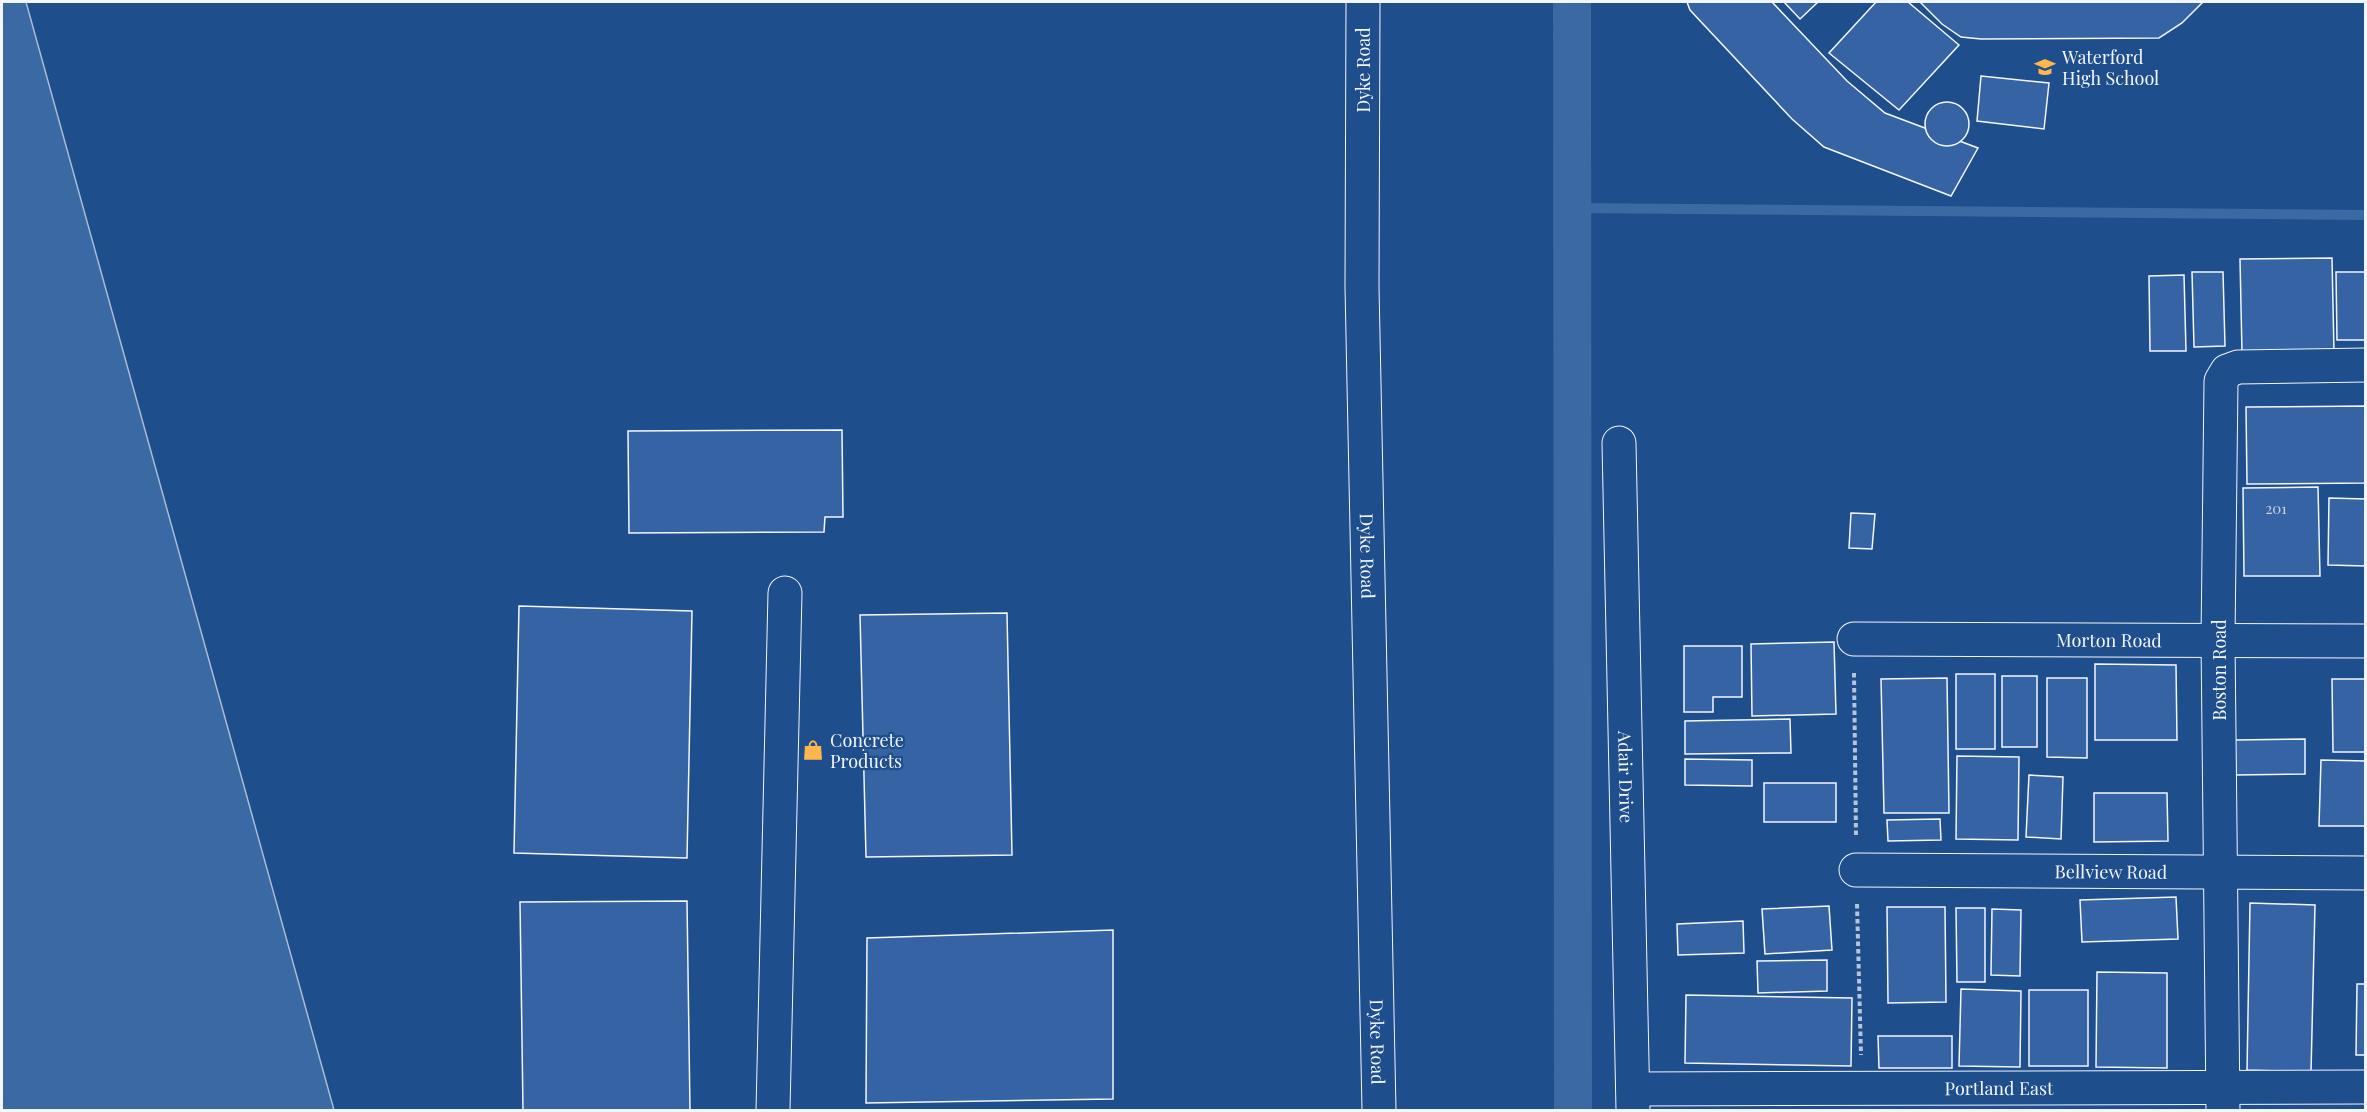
<svg xmlns="http://www.w3.org/2000/svg" width="2367" height="1112" viewBox="0 0 2367 1112" font-family="'Playfair Display',serif">
	<style>
		.water { fill: #3b69a3; stroke: #a8bbd7; stroke-width: 1.5 }
		.lines { fill: none; stroke-linecap: round; stroke-linejoin: round }
		.stream { stroke: #3b69a3; stroke-width: 10 }
		.canal { stroke: #3b69a3; stroke-width: 38 }
		.building { fill: #3563a3; stroke: #f2f6ff; stroke-width: 1.5 }
		.minor-casing { stroke: #f2f6ff; stroke-width: 35 }
		.major-casing { stroke: #f2f6ff; stroke-width: 35 }
		.path { stroke: #b3c4dc; stroke-width: 4; stroke-dasharray: 4.5 3; stroke-linecap: butt }
		.minor { stroke: #1f4e8c; stroke-width: 33 }
		.major { stroke: #1f4e8c; stroke-width: 33 }
		.labels { text-anchor: middle; dominant-baseline: central; stroke-width: 4.5; stroke-linejoin: round; paint-order: stroke }
		.number-label { font-size: 15px; fill: #c3d1e8 }
		.poi-label { font-size: 18px; fill: #f2f6ff; stroke: #1f4e8c; text-anchor: start }
		.street-label { font-size: 18px; fill: #f2f6ff; stroke: #1f4e8c }
	</style>
	<rect width="100%" height="100%" fill="#1f4e8c"/>
	<!-- water -->
	<path class="water" d="M2,2H26L334,1110H2Z"/>
	<g class="lines">
		<!-- stream -->
		<path class="stream" d="M1572,208L2366,215"/>
		<!-- canal -->
		<path class="canal" d="M1572,2L1573,1110"/>
	</g>
	<!-- building -->
	<g class="building">
		<path d="M1687,2H1772L1847,81L1885,113L1978,148L1951,196L1824,147L1792,119L1690,10Z"/>
		<path d="M1784,2H1818L1800,19Z"/>
		<path d="M1876,2H1908L1959,45L1899,110L1829,53Z"/>
		<path d="M1920,2H2203L2182,23L2159,38L1981,39L1961,37L1942,24Z"/>
		<path d="M1981,76L2049,83L2044,129L1977,121Z"/>
		<circle cx="1947" cy="124" r="22"/>
		<path d="M2332,258L2334,352L2242,353L2240,259Z"/>
		<path d="M2192,272H2223L2225,346L2194,347Z"/>
		<path d="M2336,272H2366V340H2337Z"/>
		<path d="M2184,275L2186,351H2150L2149,276Z"/>
		<path d="M2366,406V483L2247,484L2246,407Z"/>
		<path d="M842,430L843,517H825L824,532L629,533L628,431Z"/>
		<path d="M2318,487L2320,576H2244L2243,488Z"/>
		<path d="M2329,498L2366,499V566L2328,565Z"/>
		<path d="M1851,513L1875,514L1872,549L1849,548Z"/>
		<path d="M519,606L692,611L687,858L514,853Z"/>
		<path d="M1007,613L1012,855L866,857L860,615Z"/>
		<path d="M1834,642L1836,714L1752,716L1751,644Z"/>
		<path d="M1684,646H1742V697H1713V712H1684Z"/>
		<path d="M2095,664L2176,665L2177,740H2095Z"/>
		<rect x="1956" y="674" width="39" height="75"/>
		<rect x="2002" y="676" width="35" height="71"/>
		<path d="M1947,678L1949,813H1884L1881,679Z"/>
		<path d="M2047,678H2087V758L2047,757Z"/>
		<path d="M2332,679H2366V752H2333Z"/>
		<path d="M1790,719L1791,753L1685,754V721Z"/>
		<path d="M2305,739V774L2236,775L2235,740Z"/>
		<path d="M1957,756L2019,757L2018,840L1956,839Z"/>
		<path d="M1685,759L1752,760V786L1685,785Z"/>
		<path d="M2321,760L2366,761V826H2319Z"/>
		<path d="M2029,775L2063,777L2061,839L2026,837Z"/>
		<rect x="1764" y="783" width="72" height="39"/>
		<path d="M2094,793H2167L2168,841L2094,842Z"/>
		<path d="M1940,819L1941,840L1888,841L1887,820Z"/>
		<path d="M2176,897L2178,939L2082,942L2080,900Z"/>
		<path d="M687,901L690,1110H523L520,902Z"/>
		<path d="M2250,903L2315,905L2311,1072L2247,1070Z"/>
		<path d="M1829,906L1832,950L1765,954L1762,909Z"/>
		<path d="M1887,907H1945L1946,1002L1888,1003Z"/>
		<path d="M1956,908H1985V982H1957Z"/>
		<path d="M1992,909L2021,910L2020,976L1991,975Z"/>
		<path d="M1743,921L1744,953L1678,955L1677,924Z"/>
		<path d="M1113,930V1099L866,1103L867,938Z"/>
		<path d="M1827,960V991L1758,993L1757,961Z"/>
		<path d="M2097,972L2167,973V1068L2096,1067Z"/>
		<path d="M2357,984H2366V1055H2356Z"/>
		<path d="M1961,989L2021,991L2020,1067L1959,1066Z"/>
		<rect x="2029" y="990" width="59" height="76"/>
		<path d="M1686,995L1852,998L1851,1066L1685,1063Z"/>
		<path d="M1878,1036H1952V1068H1879Z"/>
	</g>
	<g class="lines">
		<!-- minor casing -->
		<g class="minor-casing">
			<g id="minor">
				<path id="s1" d="M1619,443L1633,1110"/>
				<path id="s2" d="M1854,639L2366,641"/>
				<path id="s3" d="M1856,870L2366,873"/>
				<path id="s4" d="M1633,1089L2366,1087"/>
				<path d="M773,1110L785,593"/>
				<path d="M2223,1110L2218,640L2221,381L2227,371L2238,367L2366,365"/>
			</g>
		</g>
		<!-- major casing -->
		<g class="major-casing">
			<g id="major">
				<path id="s5" d="M1363,2L1362,287L1379,1110"/>
			</g>
		</g>
		<!-- path -->
		<g class="path">
			<path d="M1854,673L1856,836"/>
			<path d="M1857,904L1861,1055"/>
		</g>
		<!-- minor -->
		<use href="#minor" class="minor"/>
		<!-- major -->
		<use href="#major" class="major"/>
	</g>
	<!-- icons -->
	<defs>
		<g id="school-bare" transform="scale(1.62)"><path d="M0-5L7-2L0 1L-7-2ZM-4 1L0 2.5L4 1V4Q0 6-4 4Z" fill="#ffb74d" stroke="#1f4e8c" stroke-width="2.5" paint-order="stroke"/></g>
		<g id="shop-bare" transform="scale(1.62)"><path d="M-5-2.5h2.3a2.7 3.5 0 0 1 5.4 0H5L5.5 6h-11ZM-1.5-2.5h3a1.5 2.3 0 0 0-3 0Z" fill="#ffb74d" stroke="#1f4e8c" stroke-width="2.5" paint-order="stroke"/></g>
	</defs>
	<g fill-rule="evenodd">
		<use href="#school-bare" x="2045" y="67"/>
		<use href="#shop-bare" x="813" y="750"/>
	</g>
	<g class="labels">
		<!-- number labels -->
		<g class="number-label">
			<text x="2276" y="508">201</text>
		</g>
		<!-- poi labels -->
		<g class="poi-label">
			<text x="2062" y="57">Waterford<tspan x="2062" dy="21">High School</tspan></text>
			<text x="830" y="740">Concrete<tspan x="830" dy="21">Products</tspan></text>
		</g>
		<!-- street labels -->
		<g class="street-label">
			<text transform="translate(1363 70) rotate(-90)">Dyke Road</text>
			<text stroke="none"><textPath href="#s5" startOffset="554">Dyke Road</textPath></text>
			<text stroke="none"><textPath href="#s2" startOffset="255">Morton Road</textPath></text>
			<text transform="translate(2219 670) rotate(-90)">Boston Road</text>
			<text stroke="none"><textPath href="#s1" startOffset="334">Adair Drive</textPath></text>
			<text stroke="none"><textPath href="#s3" startOffset="255">Bellview Road</textPath></text>
			<text stroke="none"><textPath href="#s5" startOffset="1040">Dyke Road</textPath></text>
			<text stroke="none"><textPath href="#s4" startOffset="366">Portland East</textPath></text>
		</g>
	</g>
	<!-- border -->
	<rect width="2367" height="1112" fill="none" stroke="#f2f6ff" stroke-width="6"/>
</svg>
